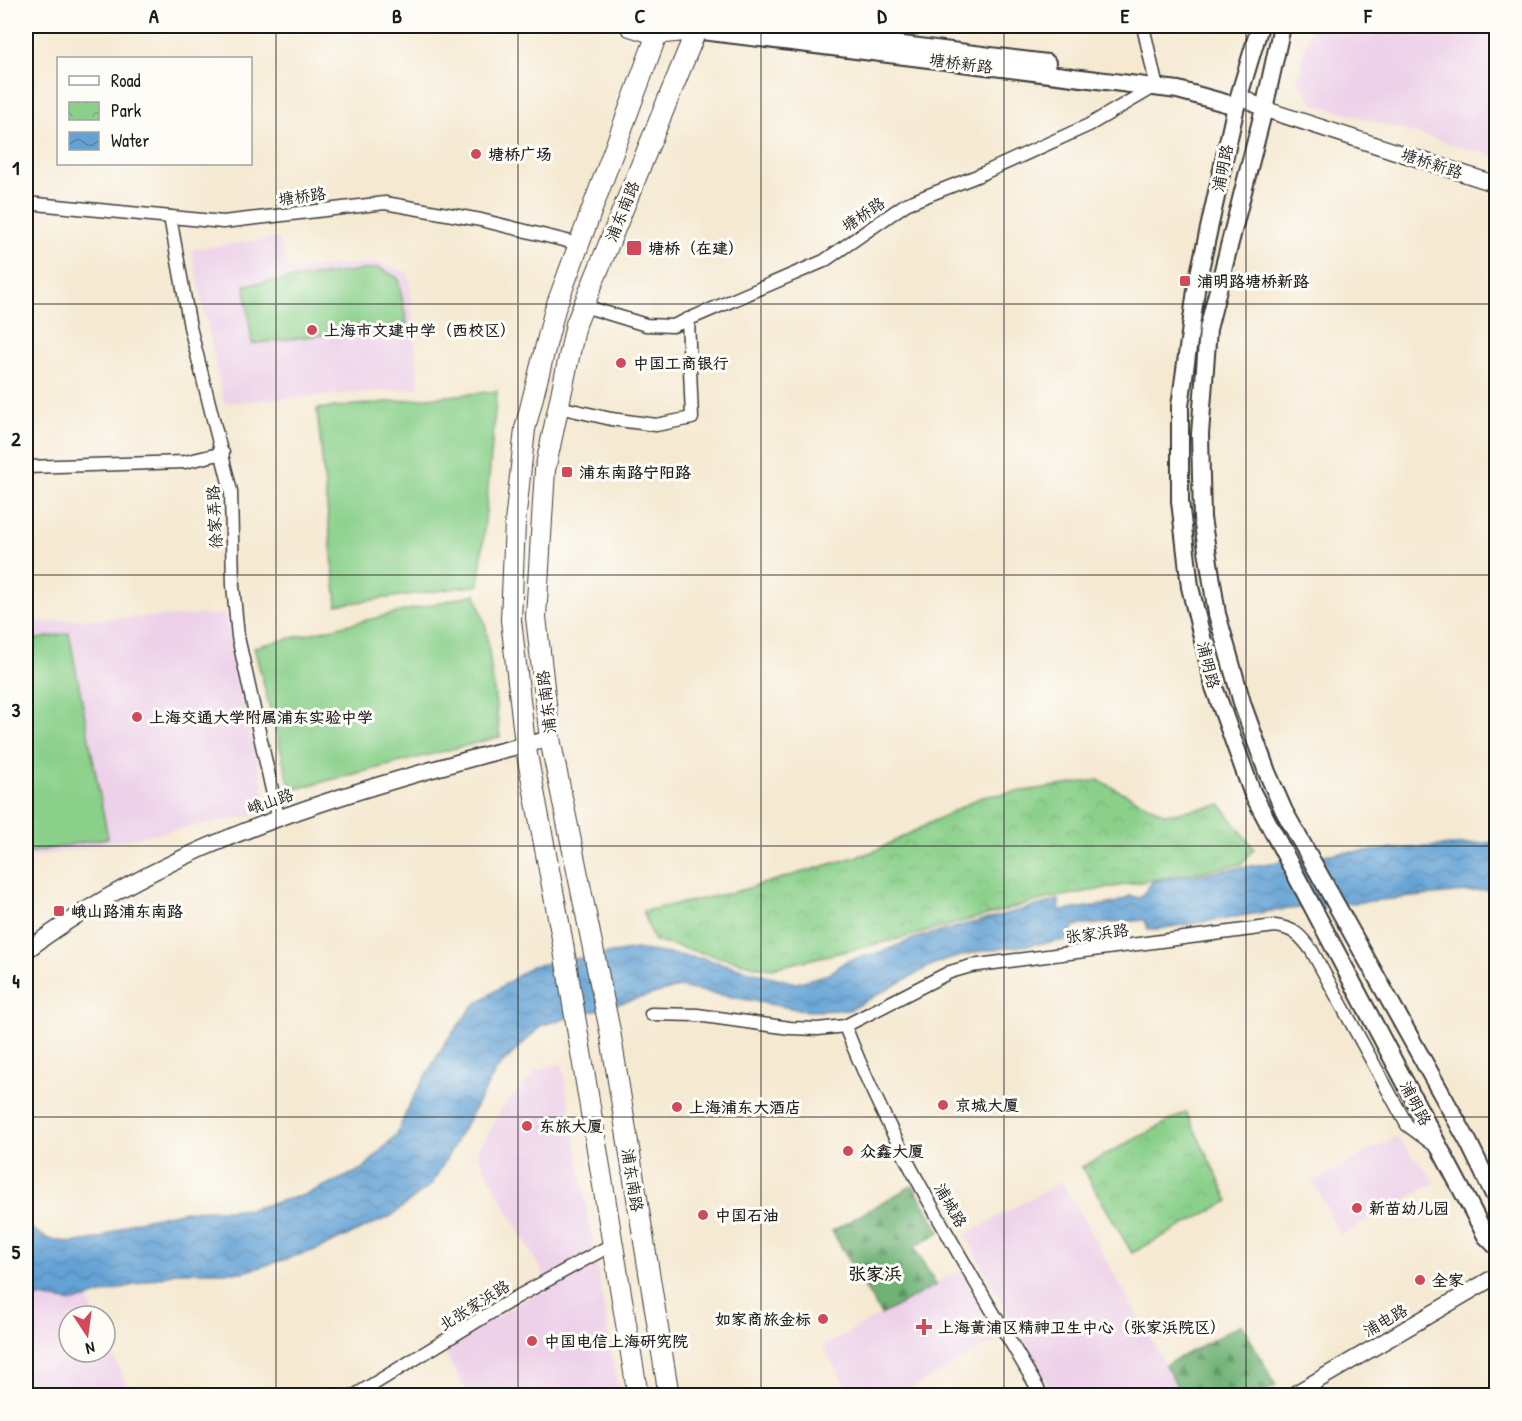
<svg xmlns="http://www.w3.org/2000/svg" width="1522" height="1421" viewBox="0 0 1522 1421" font-family="'Patrick Hand','LXGW WenKai TC',sans-serif">
	<style>
		.built { fill: #edd1e9 }
		.green { fill: #8ad08a; stroke: #537653; stroke-width: 1.5 }
		.forest { fill: url(#forest-firs); stroke: #466749; stroke-width: 1.5 }
		.park { fill: url(#park-crowns); stroke: #537653; stroke-width: 1.5 }
		.water { fill: url(#water-waves); stroke: #405f78; stroke-width: 1.5 }
		.lines { fill: none; stroke-linecap: round; stroke-linejoin: round }
		.minor-casing { stroke: #3d3b37; stroke-width: 15 }
		.tertiary-casing { stroke: #3d3b37; stroke-width: 18 }
		.secondary-casing { stroke: #3d3b37; stroke-width: 20 }
		.primary-casing { stroke: #3d3b37; stroke-width: 22 }
		.minor { stroke: #fff; stroke-width: 12 }
		.tertiary { stroke: #fff; stroke-width: 15 }
		.secondary { stroke: #fff; stroke-width: 16 }
		.primary { stroke: #fff; stroke-width: 20 }
		.grid { fill: none; stroke: #1c1c1c; stroke-width: 1.5; stroke-opacity: 0.55 }
		.poi-dot { fill: #d1495b; stroke: #fdfcf7; stroke-width: 2 }
		.labels { text-anchor: middle; dominant-baseline: central; stroke-width: 6; stroke-linejoin: round; paint-order: stroke }
		.street-label { font-size: 16px; fill: #1c1c1c; stroke: #fdfcf7 }
		.poi-label { font-size: 16px; font-weight: bold; fill: #1c1c1c; stroke: #fdfcf7; text-anchor: start }
		.neighbourhood-label { font-size: 18px; font-weight: bold; fill: #1c1c1c; stroke: #fdfcf7 }
		.neatline { fill: none; stroke: #1c1c1c; stroke-width: 2 }
		.grid-label { font-size: 20px; text-anchor: middle; font-weight: bold; fill: #1c1c1c }
	</style>
	<defs>
		<pattern id="forest-firs" width="22" height="20" patternUnits="userSpaceOnUse" patternTransform="scale(1.5)"><rect width="22" height="20" fill="#6fb276"/><path d="M5 1l3.5 6h-7zM16 11l3.5 6h-7z" fill="#5a9060"/></pattern>
		<pattern id="park-crowns" width="20" height="18" patternUnits="userSpaceOnUse" patternTransform="scale(1.5)"><rect width="20" height="18" fill="#8ad08a"/><path d="M2 6a3 3 0 1 1 6 0M12 15a3 3 0 1 1 6 0" fill="none" stroke="#76b276"/></pattern>
		<pattern id="water-waves" width="16" height="10" patternUnits="userSpaceOnUse" patternTransform="scale(1.5)"><rect width="16" height="10" fill="#64a2d5"/><path d="M0 5q4-4 8 0t8 0" fill="none" stroke="#5283ac"/></pattern>
	</defs>
	<rect width="100%" height="100%" fill="#fdfcf7"/>
	<filter id="ink" filterUnits="userSpaceOnUse"><feTurbulence type="fractalNoise" baseFrequency=".0167" numOctaves="2"/><feDisplacementMap in="SourceGraphic" scale="12" xChannelSelector="R" yChannelSelector="G"/><feConvolveMatrix kernelMatrix="1 2 1 2 8 2 1 2 1" color-interpolation-filters="sRGB"/></filter>
	<filter id="wash" filterUnits="userSpaceOnUse"><feTurbulence type="fractalNoise" baseFrequency=".008" numOctaves="4" result="noise"/><feDisplacementMap in="SourceGraphic" scale="24" xChannelSelector="R" yChannelSelector="G"/><feGaussianBlur stdDeviation="1.35" result="paint"/><feColorMatrix in="noise" values="0 0 0 0 0 0 0 0 0 0 0 0 0 0 0 0 0 1.4 0 .05"/><feComposite in="paint" operator="in"/></filter>
	<g filter="url(#wash)">
		<rect width="100%" height="100%" fill="#f5e9d2"/>
		<!-- built -->
		<g class="built">
			<path d="M1311,26H1496V157L1314,104L1297,78Z"/>
			<path d="M279,238L288,270L376,262L409,273L419,388L224,403L191,249Z"/>
			<path d="M225,614L268,812L26,859V622Z"/>
			<path d="M562,1063L619,1395H469L443,1350L549,1285L477,1154L501,1110L536,1071Z"/>
			<path d="M1396,1137L1436,1182L1341,1235L1313,1182Z"/>
			<path d="M1062,1181L1182,1395H1054L965,1235Z"/>
			<path d="M960,1271L998,1340L897,1396L851,1395L823,1346Z"/>
			<path d="M26,1292L32,1296L74,1302L88,1299L95,1316H69V1352H105V1337L131,1395H26Z"/>
		</g>
		<!-- green -->
		<g class="green">
			<path d="M379,268L398,278L407,324L252,344L245,285Z"/>
			<path d="M497,391L479,585L337,605L317,409Z"/>
			<path d="M476,594L486,628L500,737L291,790L254,647Z"/>
			<path d="M69,633L108,838L26,853V641Z"/>
		</g>
		<!-- forest -->
		<g class="forest">
			<path d="M913,1185L940,1232L914,1247L936,1285L881,1315L832,1231Z"/>
			<path d="M1242,1324L1276,1386L1257,1395H1182L1165,1365Z"/>
		</g>
		<!-- park -->
		<g class="park">
			<path d="M1098,780L1165,814L1221,805L1254,849L1241,864L1046,899L899,939L768,969L654,941L643,911L735,892L875,851L981,797Z"/>
			<path d="M1186,1112L1229,1201L1132,1253L1082,1167Z"/>
		</g>
		<!-- water -->
		<path class="water" d="M1496,842V889L1278,910L1158,929H1148L1145,920L1074,926L1068,940L975,952L934,964L849,1010L807,1011L679,987L542,1025L497,1069L432,1184L391,1216L318,1249L244,1272H178L74,1302L32,1296L26,1292V1225L48,1239L72,1243L101,1238L133,1222L186,1211L250,1209L304,1195L363,1169L397,1134L410,1103L445,1043L473,1006L532,966L636,949L705,959L796,983L829,974L846,961L878,953L916,938L1059,900L1060,911L1115,903L1130,896L1140,898L1153,881L1337,853Z"/>
	</g>
	<g filter="url(#ink)">
		<g class="lines">
			<!-- minor casing -->
			<g class="minor-casing">
				<g id="minor">
					<path d="M26,203L223,222L385,203L481,220L579,244"/>
					<path d="M170,217L190,327L231,491L233,585L238,637L278,817"/>
					<path d="M584,306L646,325L673,326L824,261L906,204L977,176L1089,125L1154,87L1155,79L1143,26"/>
					<path d="M559,407L611,419L656,425L692,418L688,319"/>
					<path d="M26,467L185,462L223,453"/>
					<path d="M651,1014L697,1015L790,1028L818,1029L845,1026L950,972L971,966L1275,926C1294,928 1301,936 1312,951L1407,1125L1438,1148"/>
					<path d="M845,1026C895,1156 972,1274 1042,1396"/>
					<path d="M354,1396L515,1298L613,1244"/>
				</g>
			</g>
			<!-- tertiary casing -->
			<g class="tertiary-casing">
				<g id="tertiary">
					<path d="M1240,96L1264,109L1496,184"/>
					<path d="M26,951C137,867 263,819 396,780C447,765 498,750 550,739"/>
					<path d="M1291,1396L1496,1276"/>
				</g>
			</g>
			<!-- secondary casing -->
			<g class="secondary-casing">
				<g id="secondary">
					<path d="M1260,26L1236,106L1197,283L1180,406V501L1190,587L1214,687L1252,792L1486,1236L1496,1246"/>
					<path d="M1282,26L1264,109L1208,329L1200,434L1202,518L1217,614L1243,706L1267,772L1284,811L1469,1143L1496,1199"/>
					<path d="M694,30L1178,90L1236,106"/>
					<path d="M816,34L1047,63"/>
				</g>
			</g>
			<!-- primary casing -->
			<g class="primary-casing">
				<g id="primary">
					<path d="M630,26L655,34L694,30"/>
					<path d="M638,1396L562,938L525,744L511,620L515,523L525,429L555,309L660,26"/>
					<path d="M669,1396L610,1031L550,739L536,617L545,470L576,324L698,26"/>
				</g>
			</g>
			<!-- minor -->
			<use href="#minor" class="minor"/>
			<!-- tertiary -->
			<use href="#tertiary" class="tertiary"/>
			<!-- secondary -->
			<use href="#secondary" class="secondary"/>
			<!-- primary -->
			<use href="#primary" class="primary"/>
		</g>
	</g>
	<!-- grid -->
	<path class="grid" d="M276,26V1396M518,26V1396M761,26V1396M1004,26V1396M1246,26V1396M26,304H1496M26,575H1496M26,846H1496M26,1117H1496"/>
	<!-- markers -->
	<g class="poi-dot">
		<circle cx="476" cy="154" r="6"/>
		<rect x="626" y="240" width="16" height="16" rx="3"/>
		<rect x="1179" y="275" width="12" height="12" rx="3"/>
		<circle cx="312" cy="330" r="6"/>
		<circle cx="621" cy="363" r="6"/>
		<rect x="561" y="466" width="12" height="12" rx="3"/>
		<circle cx="137" cy="717" r="6"/>
		<rect x="53" y="905" width="12" height="12" rx="3"/>
		<circle cx="943" cy="1105" r="6"/>
		<circle cx="677" cy="1107" r="6"/>
		<circle cx="527" cy="1126" r="6"/>
		<circle cx="848" cy="1151" r="6"/>
		<circle cx="1357" cy="1208" r="6"/>
		<circle cx="703" cy="1215" r="6"/>
		<circle cx="1420" cy="1280" r="6"/>
		<circle cx="823" cy="1319" r="6"/>
		<path d="M921 1318h6v6h6v6h-6v6h-6v-6h-6v-6h6z"/>
		<circle cx="532" cy="1341" r="6"/>
	</g>
	<g class="labels">
		<!-- street labels -->
		<g class="street-label">
			<text transform="translate(961 63) rotate(7)">塘桥新路</text>
			<text transform="translate(1432 163) rotate(18)">塘桥新路</text>
			<text transform="translate(1222 168) rotate(-78)">浦明路</text>
			<text transform="translate(302 196) rotate(-8)">塘桥路</text>
			<text transform="translate(622 211) rotate(-68)">浦东南路</text>
			<text transform="translate(863 214) rotate(-34)">塘桥路</text>
			<text transform="translate(214 517) rotate(-93)">徐家弄路</text>
			<text transform="translate(1209 665) rotate(76)">浦明路</text>
			<text transform="translate(546 702) rotate(-97)">浦东南路</text>
			<text transform="translate(270 801) rotate(-19)">峨山路</text>
			<text transform="translate(1097 933) rotate(-7)">张家浜路</text>
			<text transform="translate(1416 1103) rotate(62)">浦明路</text>
			<text transform="translate(633 1180) rotate(81)">浦东南路</text>
			<text transform="translate(951 1205) rotate(60)">浦城路</text>
			<text transform="translate(474 1305) rotate(-32)">北张家浜路</text>
			<text transform="translate(1385 1320) rotate(-30)">浦电路</text>
		</g>
		<!-- poi labels -->
		<g class="poi-label">
			<text x="488" y="154">塘桥广场</text>
			<text x="648" y="248">塘桥（在建）</text>
			<text x="1197" y="281">浦明路塘桥新路</text>
			<text x="324" y="330">上海市文建中学（西校区）</text>
			<text x="633" y="363">中国工商银行</text>
			<text x="579" y="472">浦东南路宁阳路</text>
			<text x="149" y="717">上海交通大学附属浦东实验中学</text>
			<text x="71" y="911">峨山路浦东南路</text>
			<text x="955" y="1105">京城大厦</text>
			<text x="689" y="1107">上海浦东大酒店</text>
			<text x="539" y="1126">东旅大厦</text>
			<text x="860" y="1151">众鑫大厦</text>
			<text x="1369" y="1208">新苗幼儿园</text>
			<text x="715" y="1215">中国石油</text>
			<text x="1432" y="1280">全家</text>
			<text x="811" y="1319" text-anchor="end">如家商旅金标</text>
			<text x="938" y="1327">上海黄浦区精神卫生中心（张家浜院区）</text>
			<text x="544" y="1341">中国电信上海研究院</text>
		</g>
		<!-- neighbourhood labels -->
		<g class="neighbourhood-label">
			<text x="875" y="1273">张家浜</text>
		</g>
	</g>
	<!-- margin -->
	<rect width="1522" height="1421" fill="none" stroke="#fdfcf7" stroke-width="66"/>
	<!-- legend -->
	<rect x="57" y="57" width="195" height="108" fill="#fdfcf7" stroke="#a3a29f" stroke-width="1.5"/>
	<rect x="69" y="76" width="30" height="9" fill="#ffffff" stroke="#a3a29f" stroke-width="1.5"/>
	<text x="111" y="87" font-size="18" fill="#1c1c1c">Road</text>
	<rect x="69" y="102" width="30" height="18" fill="url(#park-crowns)" stroke="#a3a29f" stroke-width="1.5"/>
	<text x="111" y="117" font-size="18" fill="#1c1c1c">Park</text>
	<rect x="69" y="132" width="30" height="18" fill="url(#water-waves)" stroke="#a3a29f" stroke-width="1.5"/>
	<text x="111" y="147" font-size="18" fill="#1c1c1c">Water</text>
	<!-- north arrow -->
	<g transform="translate(87 1334) rotate(167)"><circle r="28" fill="#fdfcf7" stroke="#a3a29f" stroke-width="1.5"/>
	<path d="M0-4.5L10 22L0 15L-10 22Z" fill="#d1495b"/>
	<text y="-9" font-size="16" font-weight="bold" text-anchor="middle" fill="#1c1c1c">N</text>
	</g>
	<rect x="33" y="33" width="1456" height="1355" class="neatline"/>
	<g class="grid-label">
		<text x="154" y="23">A</text>
		<text x="397" y="23">B</text>
		<text x="640" y="23">C</text>
		<text x="882" y="23">D</text>
		<text x="1125" y="23">E</text>
		<text x="1368" y="23">F</text>
		<text x="16" y="175">1</text>
		<text x="16" y="446">2</text>
		<text x="16" y="717">3</text>
		<text x="16" y="988">4</text>
		<text x="16" y="1259">5</text>
	</g>
</svg>
